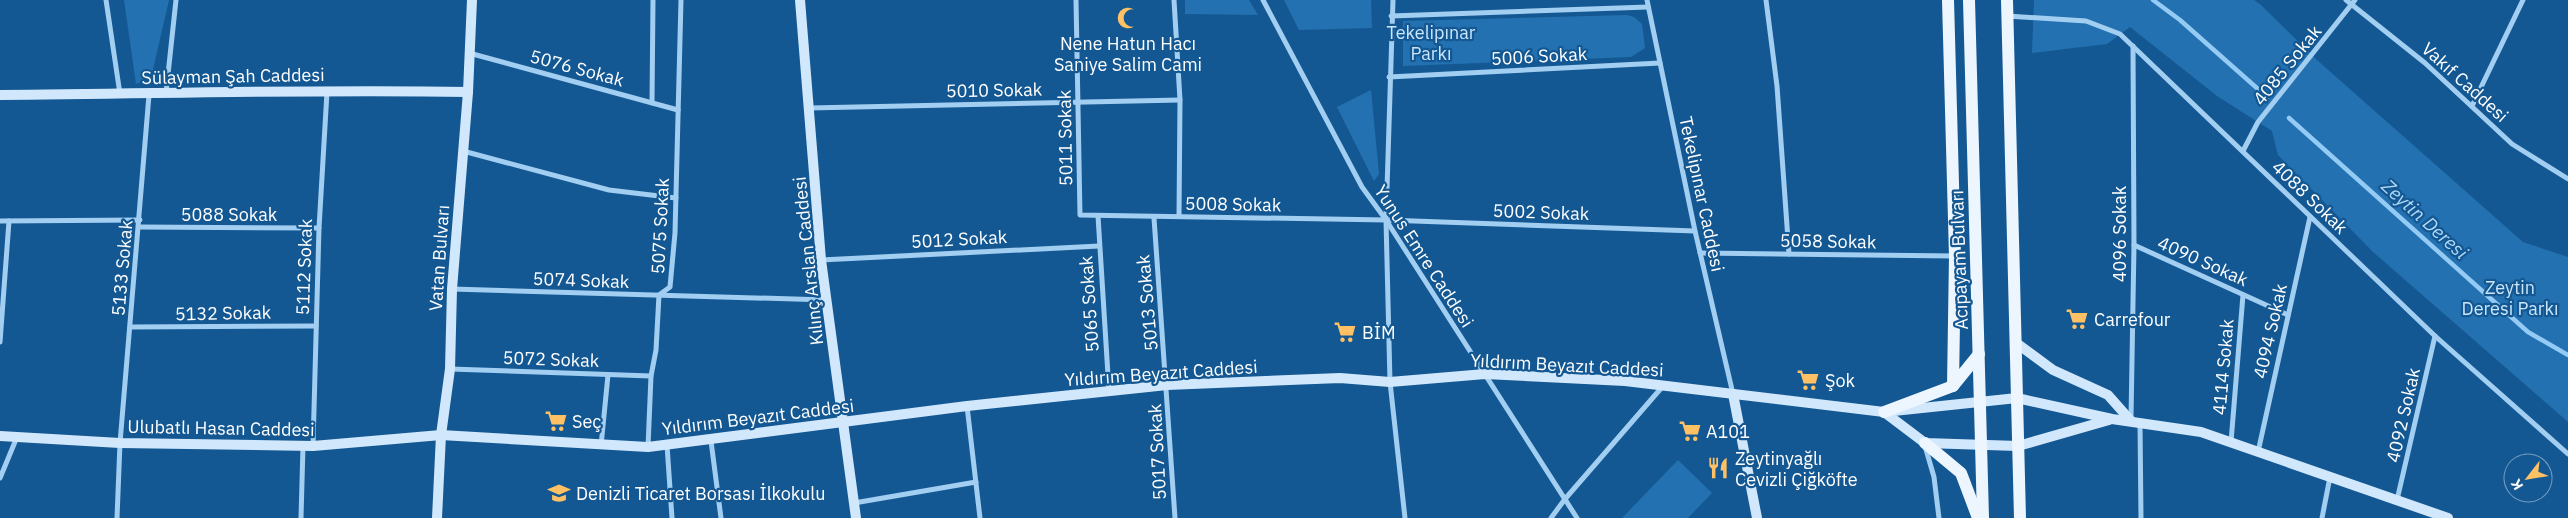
<svg xmlns="http://www.w3.org/2000/svg" width="2568" height="518" viewBox="0 0 2568 518" font-family="'IBM Plex Sans',sans-serif">
	<style>
		.green { fill: #2371b0 }
		.lines { fill: none; stroke-linecap: round; stroke-linejoin: round }
		.stream { stroke: #94cbf5; stroke-width: 4.5 }
		.street { stroke: #a2cef2; stroke-width: 5 }
		.secondary { stroke: #d1e8fc; stroke-width: 10 }
		.primary { stroke: #edf6ff; stroke-width: 12 }
		.labels { text-anchor: middle; dominant-baseline: central; stroke-width: 4.5; stroke-linejoin: round; paint-order: stroke }
		.park-label { font-size: 18px; fill: #c9e6fc; stroke: #145893 }
		.poi-label { font-size: 18px; fill: #fff; stroke: #145893; text-anchor: start }
		.street-label { font-size: 18px; fill: #fff; stroke: #145893 }
		.water-label { font-size: 19px; font-style: italic; fill: #aed8f8; stroke: #145893 }
	</style>
	<rect width="100%" height="100%" fill="#145893"/>
	<!-- green -->
	<g class="green">
		<path d="M124,0H169L151,78L136,84Z"/>
		<path d="M1185,0H1249L1258,15L1185,14Z"/>
		<path d="M1284,0H1371L1372,28L1299,30Z"/>
		<path d="M2034,0H2254L2261,5L2317,60L2523,242L2568,257V422L2373,252L2278,155L2272,131L2217,96L2130,27L2107,44L2032,53Z"/>
		<path d="M1627,15L1634,17L1642,24L1645,48L1631,57L1403,66V21Z"/>
		<path d="M1371,90L1379,174L1374,181L1337,107Z"/>
		<path d="M1678,460L1712,493L1688,518H1622Z"/>
	</g>
	<g class="lines">
		<!-- stream -->
		<g class="stream">
			<path d="M2153,0L2180,20L2267,97"/>
			<path d="M2289,118L2528,332L2568,355"/>
		</g>
		<!-- street -->
		<g class="street">
			<path d="M106,0L120,94"/>
			<path d="M1076,0L1080,215L1386,220L1695,231"/>
			<path d="M1174,0L1180,100L1179,216"/>
			<path d="M1263,0L1362,187L1386,220L1577,518"/>
			<path d="M1393,0L1386,220L1390,382L1405,518"/>
			<path d="M1647,0L1695,231L1733,394"/>
			<path d="M1766,0L1777,86L1789,254"/>
			<path d="M2346,0L2425,63L2512,144L2568,179"/>
			<path d="M1391,16L1648,7"/>
			<path d="M2007,16L2086,21L2120,34L2435,336L2568,454"/>
			<path d="M469,53L678,110"/>
			<path d="M1389,77L1660,63"/>
			<path d="M166,93L176,0"/>
			<path d="M652,103L653,0"/>
			<path d="M2472,106L2523,0"/>
			<path d="M809,108L1180,100"/>
			<path d="M463,151L609,190L676,198"/>
			<path d="M2243,151L2258,122L2355,0"/>
			<path d="M1098,216L1109,391"/>
			<path d="M1154,218L1175,518"/>
			<path d="M0,221L140,220"/>
			<path d="M139,227L319,228"/>
			<path d="M2134,245L2288,315"/>
			<path d="M1700,253L1955,256"/>
			<path d="M821,260L1099,246"/>
			<path d="M452,289L827,300"/>
			<path d="M130,327L316,326"/>
			<path d="M0,342L9,221"/>
			<path d="M450,369L651,376"/>
			<path d="M967,406L980,518"/>
			<path d="M2131,418L2134,245L2133,46"/>
			<path d="M2140,423L2141,518"/>
			<path d="M711,441L721,518"/>
			<path d="M2231,442L2243,295"/>
			<path d="M667,445L672,518"/>
			<path d="M313,446L319,228L327,92"/>
			<path d="M601,446L608,375"/>
			<path d="M1925,446L1934,477L1939,518"/>
			<path d="M648,447L651,376L656,350L659,295L670,287L675,233L681,0"/>
			<path d="M2258,452L2310,217"/>
			<path d="M0,478L17,437"/>
			<path d="M2397,500L2435,336"/>
			<path d="M854,503L976,482"/>
			<path d="M117,518L120,443L149,95"/>
			<path d="M301,518L303,446"/>
			<path d="M1551,518L1565,499L1663,386"/>
			<path d="M2322,518L2330,477"/>
		</g>
		<!-- secondary -->
		<g class="secondary">
			<path d="M800,0L821,260L856,518"/>
			<path d="M0,95C156,94 312,89 468,92"/>
			<path d="M2015,342L2053,370L2108,395L2131,421"/>
			<path d="M1733,394L1757,518"/>
			<path d="M1884,412L1925,443L2018,446L2109,420"/>
			<path d="M0,436L120,443L313,446L441,435L648,447L967,406L1167,385L1340,378L1390,382L1485,374L1625,381L1884,412L2017,398L2112,419L2201,432L2448,518"/>
			<path d="M437,518L441,435L450,369L452,289L468,92L472,0"/>
		</g>
		<!-- primary -->
		<g class="primary">
			<path d="M1948,0L1955,256L1953,386"/>
			<path d="M1969,0L1983,518"/>
			<path d="M2007,0L2020,518"/>
			<path d="M1884,412L1953,386L1979,354"/>
			<path d="M1925,443L1961,473L1978,518"/>
		</g>
	</g>
	<!-- icons -->
	<defs>
		<g id="mosque-bare" transform="scale(1.725)"><path d="M3.5-4.9A6 6 0 1 0 3.5 4.9A5 5 0 1 1 3.5-4.9Z" fill="#ffc163" stroke="#145893" stroke-width="2.5" paint-order="stroke"/></g>
		<g id="supermarket-bare" transform="scale(1.725)"><path d="M-6-5.5h2.5l.6 2H6L4.5 2H-2.5L-4.4-4H-6ZM-1.5 3.2a1.3 1.3 0 1 0 .1 0ZM3 3.2a1.3 1.3 0 1 0 .1 0Z" fill="#ffc163" stroke="#145893" stroke-width="2.5" paint-order="stroke"/></g>
		<g id="restaurant-bare" transform="scale(1.725)"><path d="M-5-6h1v4h1v-4h1v4h1v-4h1v5L-1.5 .5V6h-2V.5L-5-1ZM5-6V6H3V1.5H1.5Q1.5-4 5-6Z" fill="#ffc163" stroke="#145893" stroke-width="2.5" paint-order="stroke"/></g>
		<g id="school-bare" transform="scale(1.725)"><path d="M0-5L7-2L0 1L-7-2ZM-4 1L0 2.5L4 1V4Q0 6-4 4Z" fill="#ffc163" stroke="#145893" stroke-width="2.5" paint-order="stroke"/></g>
	</defs>
	<g fill-rule="evenodd">
		<use href="#mosque-bare" x="1128" y="18"/>
		<use href="#supermarket-bare" x="2077" y="319"/>
		<use href="#supermarket-bare" x="1345" y="332"/>
		<use href="#supermarket-bare" x="1808" y="380"/>
		<use href="#supermarket-bare" x="556" y="421"/>
		<use href="#supermarket-bare" x="1690" y="431"/>
		<use href="#restaurant-bare" x="1718" y="468"/>
		<use href="#school-bare" x="559" y="493"/>
	</g>
	<g class="labels">
		<!-- park labels -->
		<g class="park-label">
			<text x="1431" y="32">Tekelipınar<tspan x="1431" dy="21">Parkı</tspan></text>
			<text x="2510" y="287">Zeytin<tspan x="2510" dy="21">Deresi Parkı</tspan></text>
		</g>
		<!-- poi labels -->
		<g class="poi-label">
			<text x="1128" y="43" text-anchor="middle">Nene Hatun Hacı<tspan x="1128" dy="21">Saniye Salim Cami</tspan></text>
			<text x="2094" y="319">Carrefour</text>
			<text x="1362" y="332">BİM</text>
			<text x="1825" y="380">Şok</text>
			<text x="572" y="421">Seç</text>
			<text x="1706" y="431">A101</text>
			<text x="1735" y="458">Zeytinyağlı<tspan x="1735" dy="21">Cevizli Çiğköfte</tspan></text>
			<text x="576" y="493">Denizli Ticaret Borsası İlkokulu</text>
		</g>
		<!-- street labels -->
		<g class="street-label">
			<text transform="translate(1539 56) rotate(-3)">5006 Sokak</text>
			<text transform="translate(2287 65) rotate(-51)">4085 Sokak</text>
			<text transform="translate(577 68) rotate(15)">5076 Sokak</text>
			<text transform="translate(233 76) rotate(-1)">Sülayman Şah Caddesi</text>
			<text transform="translate(2465 82) rotate(42)">Vakıf Caddesi</text>
			<text transform="translate(994 90) rotate(-1)">5010 Sokak</text>
			<text transform="translate(1065 138) rotate(-91)">5011 Sokak</text>
			<text transform="translate(1702 194) rotate(78)">Tekelipınar Caddesi</text>
			<text transform="translate(2310 197) rotate(44)">4088 Sokak</text>
			<text transform="translate(1233 204) rotate(1)">5008 Sokak</text>
			<text transform="translate(1541 212) rotate(2)">5002 Sokak</text>
			<text x="229" y="214">5088 Sokak</text>
			<text transform="translate(660 226) rotate(-87)">5075 Sokak</text>
			<text transform="translate(2119 234) rotate(-90)">4096 Sokak</text>
			<text transform="translate(959 239) rotate(-3)">5012 Sokak</text>
			<text transform="translate(1828 241) rotate(1)">5058 Sokak</text>
			<text transform="translate(1424 256) rotate(57)">Yunus Emre Caddesi</text>
			<text transform="translate(439 258) rotate(-86)">Vatan Bulvarı</text>
			<text transform="translate(1959 260) rotate(-92)">Acıpayam Bulvarı</text>
			<text transform="translate(808 261) rotate(-96)">Kılınç Arslan Caddesi</text>
			<text transform="translate(2203 261) rotate(24)">4090 Sokak</text>
			<text transform="translate(304 267) rotate(-88)">5112 Sokak</text>
			<text transform="translate(122 268) rotate(-85)">5133 Sokak</text>
			<text transform="translate(581 280) rotate(2)">5074 Sokak</text>
			<text transform="translate(1147 303) rotate(-95)">5013 Sokak</text>
			<text transform="translate(1089 304) rotate(-94)">5065 Sokak</text>
			<text transform="translate(223 313) rotate(-1)">5132 Sokak</text>
			<text transform="translate(2270 331) rotate(-77)">4094 Sokak</text>
			<text transform="translate(551 359) rotate(2)">5072 Sokak</text>
			<text transform="translate(1567 365) rotate(3)">Yıldırım Beyazıt Caddesi</text>
			<text transform="translate(2223 367) rotate(-85)">4114 Sokak</text>
			<text transform="translate(1161 373) rotate(-4)">Yıldırım Beyazıt Caddesi</text>
			<text transform="translate(2403 415) rotate(-77)">4092 Sokak</text>
			<text transform="translate(758 417) rotate(-7)">Yıldırım Beyazıt Caddesi</text>
			<text transform="translate(221 428) rotate(1)">Ulubatlı Hasan Caddesi</text>
			<text transform="translate(1157 452) rotate(-93)">5017 Sokak</text>
		</g>
		<!-- water labels -->
		<g class="water-label">
			<text transform="translate(2425 219) rotate(42)">Zeytin Deresi</text>
		</g>
	</g>
	<!-- north arrow -->
	<g transform="translate(2528 478) rotate(239)"><circle r="24" fill="#145893" stroke="#729bbe"/>
	<path d="M0-4L9 19L0 12L-9 19Z" fill="#ffc163"/>
	<text y="-8" font-size="14" font-weight="bold" text-anchor="middle" fill="#ffffff">K</text>
	</g>
</svg>
